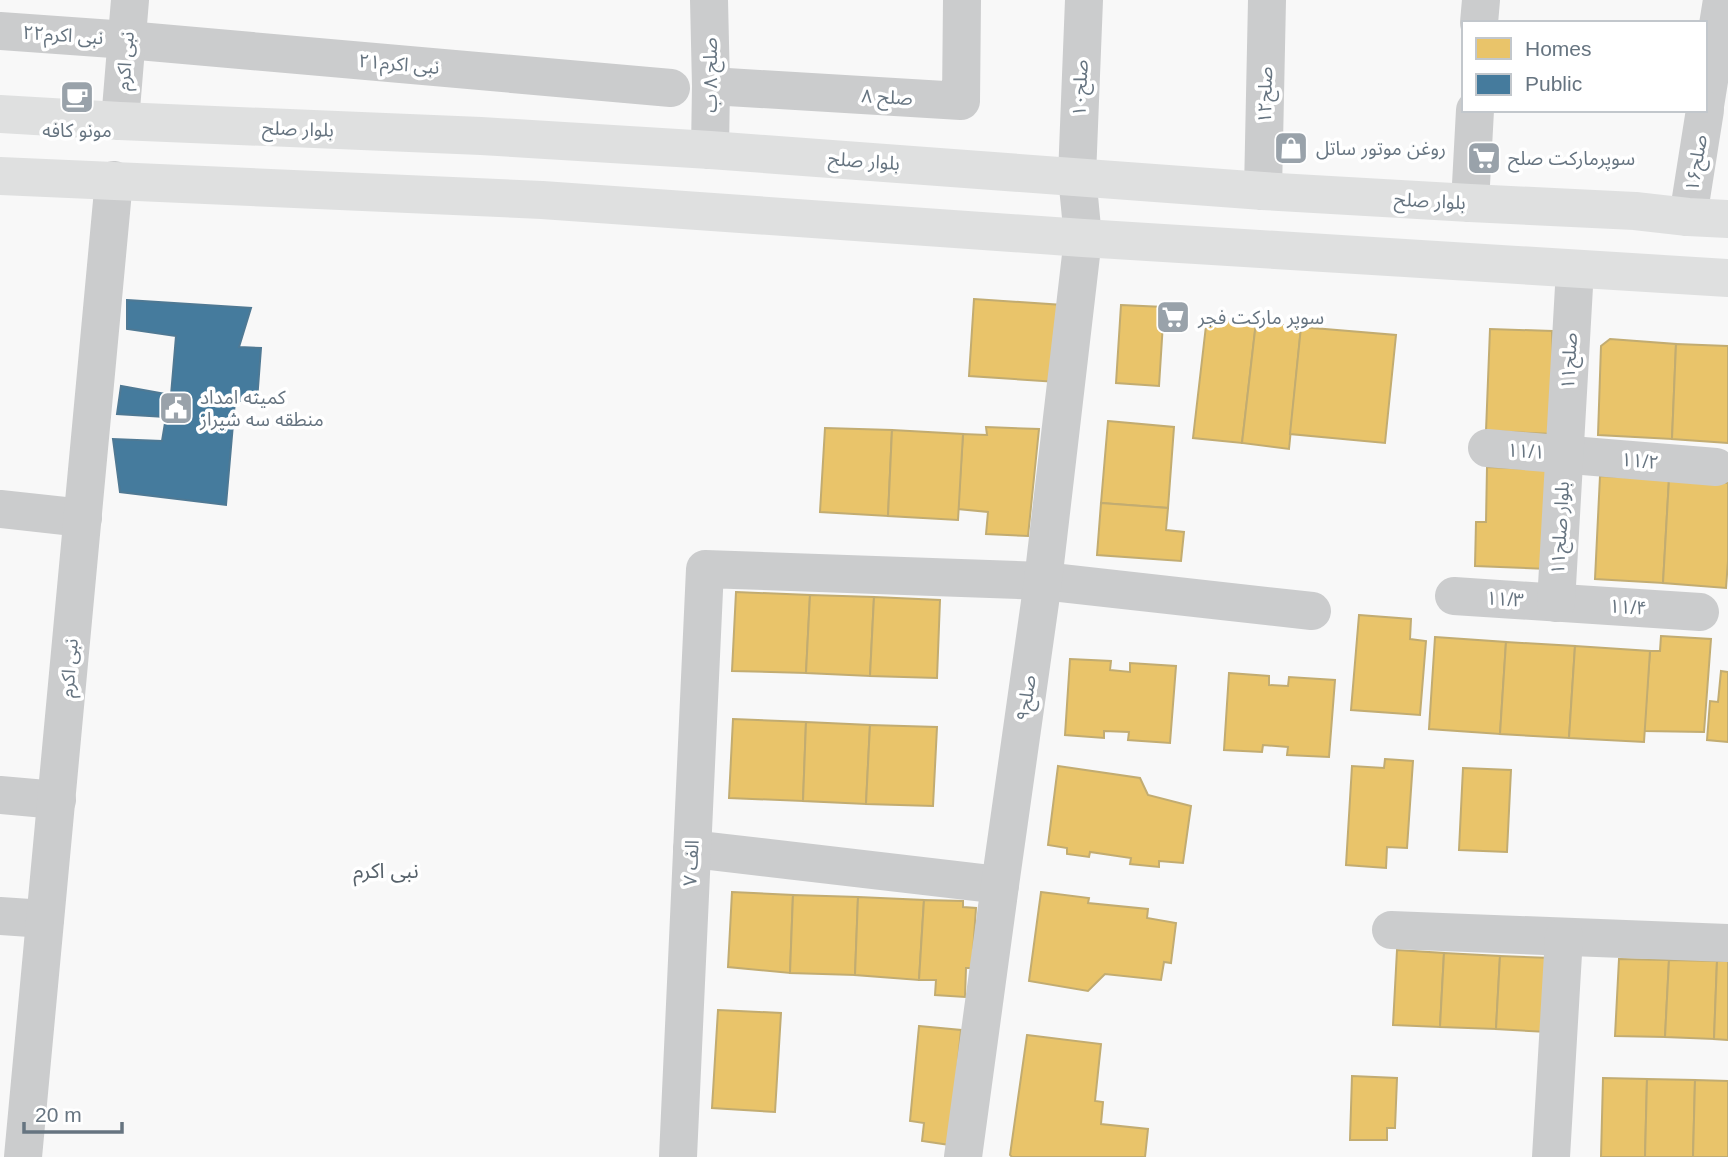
<svg xmlns="http://www.w3.org/2000/svg" width="1728" height="1157" viewBox="0 0 1728 1157" font-family="Arial,'Noto Sans Arabic',sans-serif">
	<style>
		.homes { fill: #e9c46a; stroke: #c2ac71; stroke-width: 2 }
		.public { fill: #457b9d; stroke: #4f7994; stroke-width: 2 }
		.lines { fill: none; stroke-linecap: round; stroke-linejoin: round }
		.minor { stroke: #cbcccd; stroke-width: 38 }
		.major { stroke: #dfe0e0; stroke-width: 38 }
		.labels { text-anchor: middle; dominant-baseline: central; stroke-width: 7; stroke-linejoin: round; paint-order: stroke }
		.street-label { font-size: 19px; fill: #667480; stroke: #fff }
		.poi-label { font-size: 19px; fill: #667480; stroke: #fff; text-anchor: start }
		.neighbourhood-label { font-size: 21px; fill: #57626b; stroke: #fff }
	</style>
	<rect width="100%" height="100%" fill="#f8f8f8"/>
	<!-- homes -->
	<g class="homes">
		<path d="M974,299L1063,305L1057,382L969,376Z"/>
		<path d="M1121,305L1164,307L1159,386L1116,383Z"/>
		<path d="M1207,317L1256,322L1242,443L1193,438Z"/>
		<path d="M1256,322L1301,327L1289,449L1242,443Z"/>
		<path d="M1301,327L1396,335L1385,443L1290,434Z"/>
		<path d="M1490,329L1552,331L1555,434L1486,431Z"/>
		<path d="M1610,339L1676,344L1672,439L1598,435L1601,346Z"/>
		<path d="M1676,344L1728,346V443L1672,439Z"/>
		<path d="M1108,421L1174,427L1168,508L1101,503Z"/>
		<path d="M986,427L1039,429L1028,536L986,534L988,512L958,509L963,434L987,435Z"/>
		<path d="M825,428L892,430L888,516L820,512Z"/>
		<path d="M892,430L963,434L958,520L888,516Z"/>
		<path d="M1487,467L1554,470L1548,569L1475,566L1476,522H1486Z"/>
		<path d="M1600,476L1669,479L1663,583L1595,579Z"/>
		<path d="M1669,479L1728,483V561L1726,588L1663,583Z"/>
		<path d="M1101,503L1168,508L1166,530L1184,532L1181,561L1097,555Z"/>
		<path d="M736,592L810,595L806,673L732,671Z"/>
		<path d="M810,595L874,597L870,676L806,673Z"/>
		<path d="M874,597L940,600L937,678L870,676Z"/>
		<path d="M1359,615L1411,619L1410,639L1426,641L1420,715L1351,710Z"/>
		<path d="M1661,636L1711,639L1704,732L1644,731L1650,651H1660Z"/>
		<path d="M1435,637L1506,642L1500,734L1429,729Z"/>
		<path d="M1506,642L1575,646L1569,738L1500,734Z"/>
		<path d="M1575,646L1650,651L1644,742L1569,738Z"/>
		<path d="M1070,659L1111,661L1110,670L1130,672V663L1176,666L1170,743L1128,740L1129,732L1104,731V738L1065,735Z"/>
		<path d="M1721,671L1728,672V742L1707,740L1710,701L1718,702Z"/>
		<path d="M1229,673L1269,676V685L1288,686L1289,677L1335,680L1329,757L1287,755L1288,747L1263,745L1262,752L1224,750Z"/>
		<path d="M733,719L806,722L803,801L729,798Z"/>
		<path d="M806,722L870,725L866,804L803,801Z"/>
		<path d="M870,725L937,727L933,806L866,804Z"/>
		<path d="M1385,759L1413,761L1407,848L1387,847L1386,868L1346,865L1352,766L1384,768Z"/>
		<path d="M1058,766L1140,778L1148,795L1191,806L1183,863L1159,861V867L1130,864L1131,858L1090,852L1089,857L1067,854V848L1048,845Z"/>
		<path d="M1463,768L1511,770L1507,852L1459,850Z"/>
		<path d="M732,892L793,895L790,973L728,967Z"/>
		<path d="M1041,892L1089,898L1088,903L1148,909L1147,918L1176,923L1171,963L1164,962L1161,980L1105,974L1088,991L1029,981Z"/>
		<path d="M793,895L858,897L855,975L790,973Z"/>
		<path d="M858,897L924,900L919,980L855,975Z"/>
		<path d="M924,900L963,901V907L976,908L972,968H966L965,997L935,995L936,980H919Z"/>
		<path d="M1397,950L1444,953L1440,1027L1393,1025Z"/>
		<path d="M1444,953L1500,956L1496,1029L1440,1027Z"/>
		<path d="M1500,956L1551,958L1547,1032L1496,1029Z"/>
		<path d="M1619,959L1669,960L1665,1037L1615,1036Z"/>
		<path d="M1669,960L1717,961L1714,1039L1665,1037Z"/>
		<path d="M1717,961H1728V1040L1714,1039Z"/>
		<path d="M718,1010L781,1013L775,1112L712,1108Z"/>
		<path d="M919,1026L961,1030L950,1145L922,1141L924,1123L910,1121Z"/>
		<path d="M1027,1035L1101,1044L1095,1101L1103,1102L1101,1124L1148,1129L1145,1157H1012L1010,1155Z"/>
		<path d="M1352,1076L1397,1078L1395,1128H1387V1140H1350Z"/>
		<path d="M1603,1078L1647,1079L1645,1157H1601Z"/>
		<path d="M1647,1079L1695,1080L1693,1157H1645Z"/>
		<path d="M1695,1080L1728,1081V1157H1693Z"/>
	</g>
	<!-- public -->
	<path class="public" d="M127,300L251,308L239,347L261,348L257,401H235L226,505L120,492L113,439L162,441L166,417L117,414L121,386L171,395L176,336L127,329Z"/>
	<g class="lines">
		<!-- minor -->
		<g class="minor">
			<path d="M709,0L711,86L710,150"/>
			<path d="M1479,23L1481,0"/>
			<path d="M0,31L127,40L671,88"/>
			<path d="M711,86L961,101L962,0"/>
			<path d="M1705,106L1722,0"/>
			<path d="M120,121L130,0"/>
			<path d="M1263,191L1267,0"/>
			<path d="M1470,203L1475,110"/>
			<path d="M1688,217L1705,110"/>
			<path d="M1487,448L1716,467"/>
			<path d="M0,509L83,518"/>
			<path d="M1454,596L1700,612"/>
			<path d="M1556,603L1575,269"/>
			<path d="M0,795L57,800"/>
			<path d="M692,849L1000,885"/>
			<path d="M0,916L45,919"/>
			<path d="M1391,930L1728,943"/>
			<path d="M23,1157L114,180"/>
			<path d="M678,1157L705,569L1043,581L1312,611"/>
			<path d="M963,1157L1000,885L1043,581L1083,238L1077,176L1084,0"/>
			<path d="M1551,1157L1564,937"/>
		</g>
		<!-- major -->
		<g class="major">
			<path d="M0,114L120,121L481,136L710,150L1263,191L1470,203L1635,211L1688,217L1728,219"/>
			<path d="M0,176L542,200L1083,238L1728,278"/>
		</g>
	</g>
	<!-- icons -->
	<defs>
		<g id="cafe-square" transform="scale(1.75)"><rect x="-9" y="-9" width="18" height="18" rx="4" fill="#99a2aa" stroke="#fff"/><path d="M-5.5-4.5H6V0H3Q3 3.5 0 3.5H-2.5Q-5.5 3.5-5.5 0ZM3-3.2v2h1.7v-2ZM-6 4.5H4V6H-6Z" fill="#fff"/></g>
		<g id="shop-square" transform="scale(1.75)"><rect x="-9" y="-9" width="18" height="18" rx="4" fill="#99a2aa" stroke="#fff"/><path d="M-5-2.5h2.3a2.7 3.5 0 0 1 5.4 0H5L5.5 6h-11ZM-1.5-2.5h3a1.5 2.3 0 0 0-3 0Z" fill="#fff"/></g>
		<g id="supermarket-square" transform="scale(1.75)"><rect x="-9" y="-9" width="18" height="18" rx="4" fill="#99a2aa" stroke="#fff"/><path d="M-6-5.5h2.5l.6 2H6L4.5 2H-2.5L-4.4-4H-6ZM-1.5 3.2a1.3 1.3 0 1 0 .1 0ZM3 3.2a1.3 1.3 0 1 0 .1 0Z" fill="#fff"/></g>
		<g id="civic-square" transform="scale(1.75)"><rect x="-9" y="-9" width="18" height="18" rx="4" fill="#99a2aa" stroke="#fff"/><path d="M-.6-6.5H3V-4.5H.6V-3L4-1V1h2V6H-6V1h2V-1L-.6-3ZM-1.2 2.5V6h2.4V2.5Z" fill="#fff"/></g>
	</defs>
	<g fill-rule="evenodd">
		<use href="#cafe-square" x="77" y="97"/>
		<use href="#shop-square" x="1291" y="148"/>
		<use href="#supermarket-square" x="1484" y="158"/>
		<use href="#supermarket-square" x="1173" y="317"/>
		<use href="#civic-square" x="176" y="408"/>
	</g>
	<g class="labels">
		<!-- street labels -->
		<g class="street-label">
			<text transform="translate(63 35) rotate(4)">نبی اکرم۲۲</text>
			<text transform="translate(125 61) rotate(-85)">نبی اکرم</text>
			<text transform="translate(399 64) rotate(5)">نبی اکرم۲۱</text>
			<text transform="translate(710 75) rotate(-90)">صلح ۸ ب</text>
			<text transform="translate(1080 88) rotate(-88)">صلح۱۰</text>
			<text transform="translate(1265 95) rotate(-89)">صلح۱۲</text>
			<text transform="translate(887 97) rotate(3)">۸ صلح</text>
			<text transform="translate(298 129) rotate(2)">بلوار صلح</text>
			<text transform="translate(864 161) rotate(4)">بلوار صلح</text>
			<text transform="translate(1696 163) rotate(-81)">صلح۱۶</text>
			<text transform="translate(1430 201) rotate(3)">بلوار صلح</text>
			<text transform="translate(1569 361) rotate(-87)">صلح۱۱</text>
			<text transform="translate(1526 451) rotate(4)">۱۱/۱</text>
			<text transform="translate(1640 461) rotate(5)">۱۱/۲</text>
			<text transform="translate(1560 528) rotate(-87)">بلوار صلح۱۱</text>
			<text transform="translate(1505 599) rotate(4)">۱۱/۳</text>
			<text transform="translate(1628 607) rotate(4)">۱۱/۴</text>
			<text transform="translate(69 668) rotate(-85)">نبی اکرم</text>
			<text transform="translate(1026 698) rotate(-82)">صلح۹</text>
			<text transform="translate(691 863) rotate(-87)">۷ الف</text>
		</g>
		<!-- poi labels -->
		<g class="poi-label">
			<text x="77" y="130" text-anchor="middle">مونو کافه</text>
			<text x="1316" y="148">روغن موتور ساتل</text>
			<text x="1508" y="158">سوپرمارکت صلح</text>
			<text x="1198" y="317">سوپر مارکت فجر</text>
			<text x="200" y="397">کمیته امداد<tspan x="200" dy="22">منطقه سه شیراز</tspan></text>
		</g>
		<!-- neighbourhood labels -->
		<g class="neighbourhood-label">
			<text x="386" y="870">نبی اکرم</text>
		</g>
	</g>
	<!-- legend -->
	<rect x="1462" y="21" width="245" height="91" fill="#ffffff" stroke="#c2c7cc" stroke-width="2"/>
	<rect x="1476" y="38" width="35" height="21" fill="#e9c46a" stroke="#c2c7cc" stroke-width="2"/>
	<text x="1525" y="56" font-size="21" fill="#667480">Homes</text>
	<rect x="1476" y="74" width="35" height="21" fill="#457b9d" stroke="#c2c7cc" stroke-width="2"/>
	<text x="1525" y="91" font-size="21" fill="#667480">Public</text>
	<!-- scale -->
	<path d="M24 1122v10h98v-10" fill="none" stroke="#667480" stroke-width="3.5"/>
	<text x="35" y="1122" font-size="21" fill="#667480" stroke="#ffffff" stroke-width="5" paint-order="stroke">20 m</text>
</svg>
